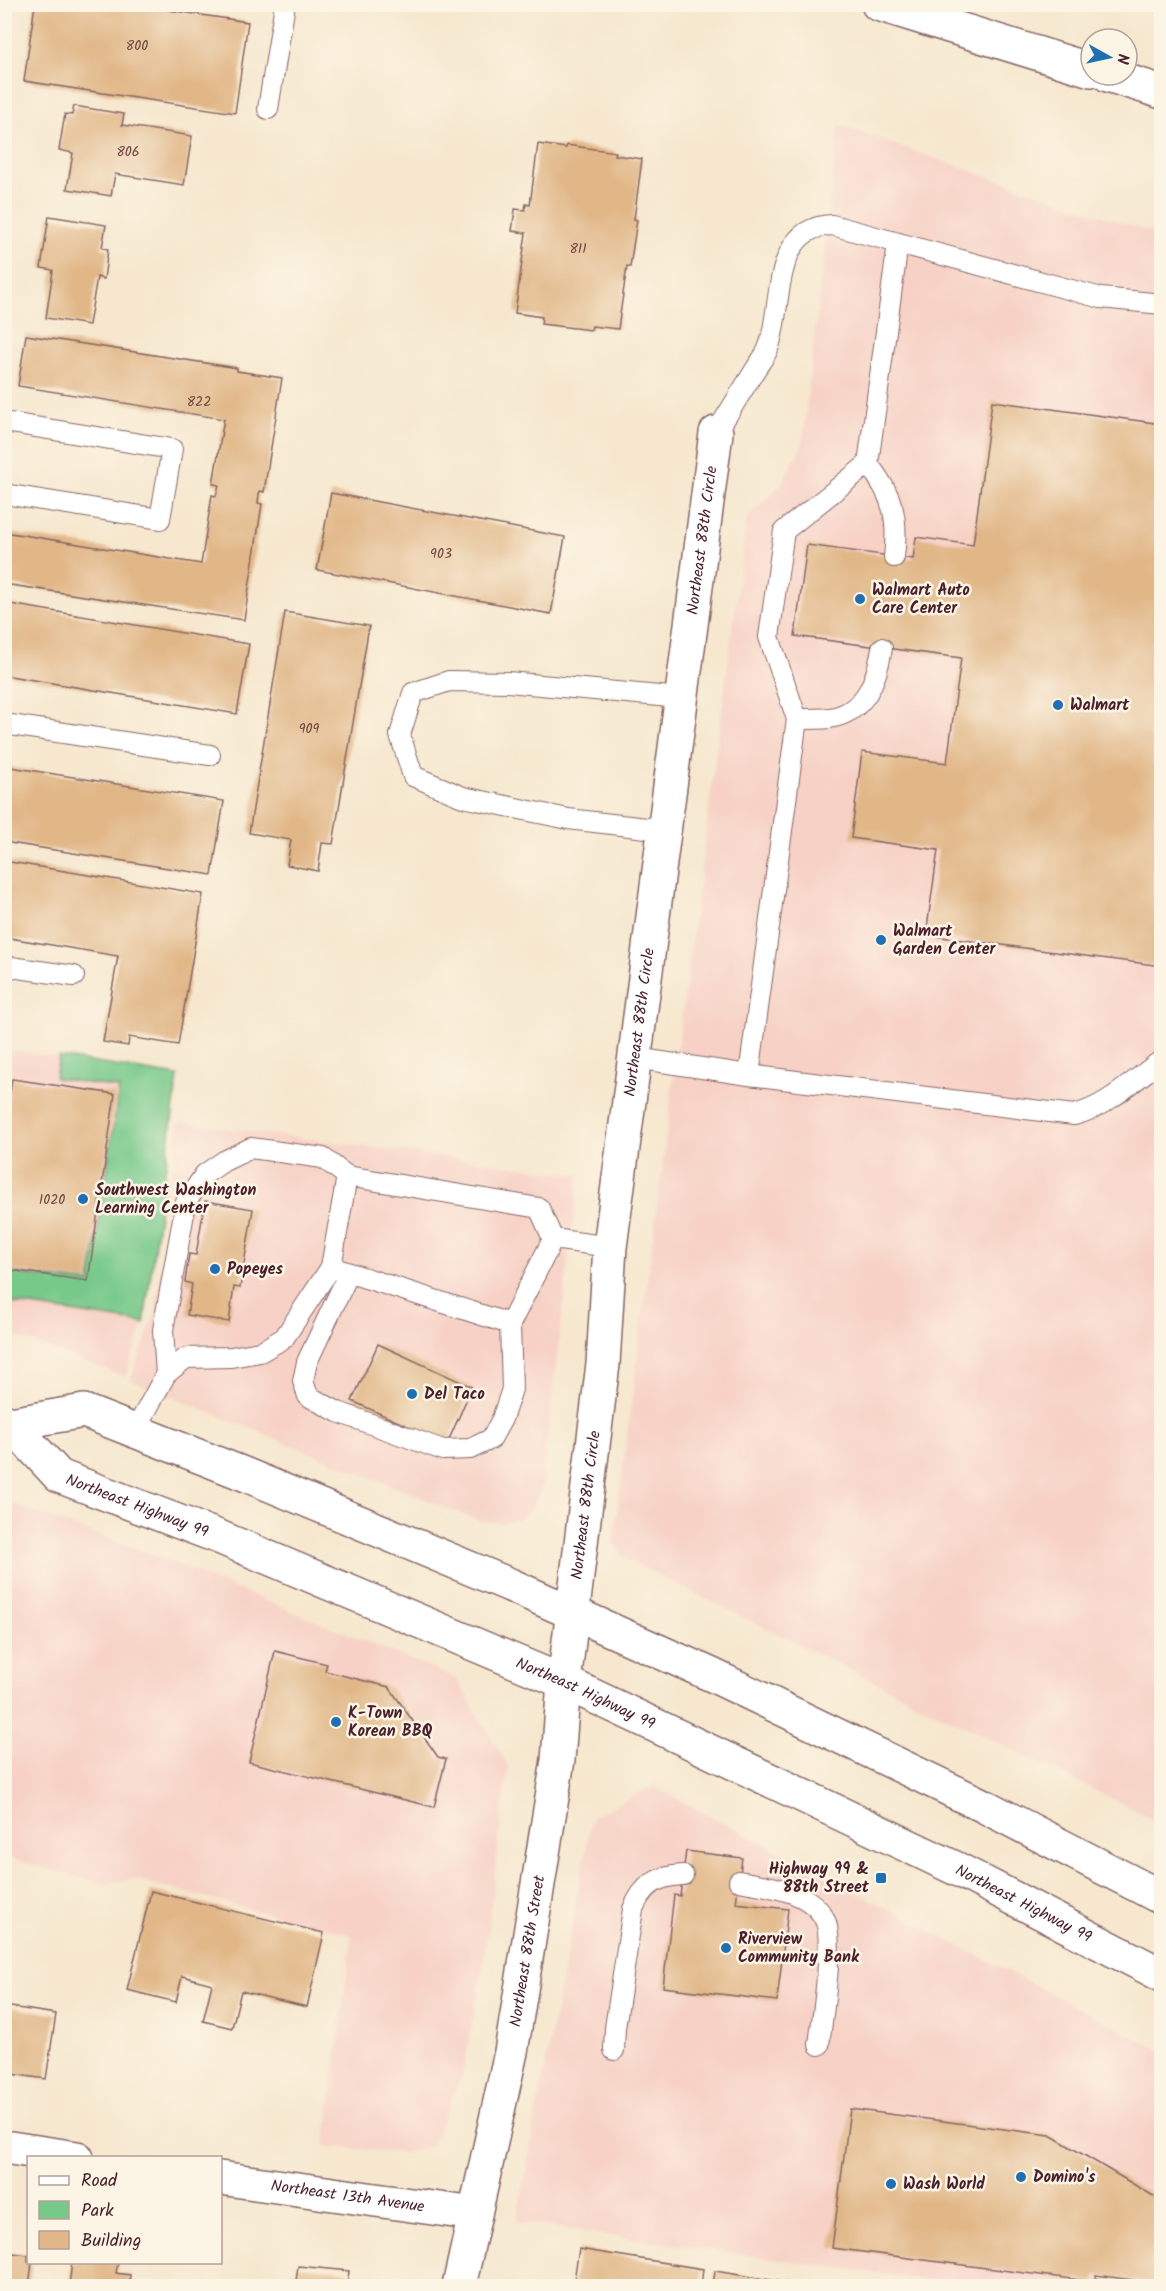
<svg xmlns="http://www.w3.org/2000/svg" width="1166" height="2291" viewBox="0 0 1166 2291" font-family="Kalam,sans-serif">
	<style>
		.built { fill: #f7d1c6 }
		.green { fill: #77c98a; stroke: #60745a; stroke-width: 1.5 }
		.building { fill: #e1b788 }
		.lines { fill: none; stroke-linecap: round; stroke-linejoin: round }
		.lane-casing { stroke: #866564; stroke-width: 22 }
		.secondary-casing { stroke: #866564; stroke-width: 36 }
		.highway-casing { stroke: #866564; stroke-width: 36 }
		.lane { stroke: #fff; stroke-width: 20 }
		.secondary { stroke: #fff; stroke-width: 33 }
		.highway { stroke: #fff; stroke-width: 33 }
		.poi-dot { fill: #1f6fb2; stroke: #fcf5e5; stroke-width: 2 }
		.labels { text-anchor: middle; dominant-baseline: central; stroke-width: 5; stroke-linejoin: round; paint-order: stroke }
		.number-label { font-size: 14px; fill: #704542 }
		.street-label { font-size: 16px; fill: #4a1f2b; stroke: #fcf5e5 }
		.poi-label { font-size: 16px; font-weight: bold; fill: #4a1f2b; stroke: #fcf5e5; text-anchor: start }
	</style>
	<rect width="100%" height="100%" fill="#fcf5e5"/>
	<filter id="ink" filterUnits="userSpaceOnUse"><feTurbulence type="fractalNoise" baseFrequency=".0167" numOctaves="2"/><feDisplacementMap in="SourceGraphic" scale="12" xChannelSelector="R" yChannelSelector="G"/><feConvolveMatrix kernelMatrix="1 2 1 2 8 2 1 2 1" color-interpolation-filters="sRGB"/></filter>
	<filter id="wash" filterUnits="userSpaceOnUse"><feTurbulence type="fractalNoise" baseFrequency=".008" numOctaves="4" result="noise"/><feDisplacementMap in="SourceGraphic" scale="24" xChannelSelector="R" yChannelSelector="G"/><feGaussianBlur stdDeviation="1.35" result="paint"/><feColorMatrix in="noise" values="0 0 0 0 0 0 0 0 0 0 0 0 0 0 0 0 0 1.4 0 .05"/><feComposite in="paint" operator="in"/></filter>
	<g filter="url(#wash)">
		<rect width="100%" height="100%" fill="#f6e7ce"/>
		<!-- built -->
		<g class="built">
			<path d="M839,125L1161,236V1823L627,1560L613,1543L747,517L781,485L802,446Z"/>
			<path d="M4,1049L178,1076L144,1323L125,1377L5,1332Z"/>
			<path d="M179,1122L579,1175L541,1488L531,1509L518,1520L500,1523L479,1521L130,1380L155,1315Z"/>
			<path d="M4,1501L161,1558L456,1678L508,1766L484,1961L463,2072L431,2146L404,2153L325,2146L352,1935L133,1879L104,1884L5,1857Z"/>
			<path d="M653,1786L1161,2051V2286H966L516,2222L592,1817Z"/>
		</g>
		<!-- green -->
		<path class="green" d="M59,1057L178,1076L144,1323L5,1302V1272L90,1283L119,1088L55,1078Z"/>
		<g id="blocks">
			<!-- building -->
			<g class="building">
				<path d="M35,4H128L248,22L235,113L24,81Z"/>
				<path d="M74,106L124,114L122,125L192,136L184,185L115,174L111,196L67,189L73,153L59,150L65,114L72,115Z"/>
				<path d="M538,144L566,148L567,145L616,152L615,155L642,159L634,219L637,220L630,267L627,266L618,329L592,326L591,330L541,324L542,317L515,313L526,233L512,231L515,209L525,210L526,204L530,205Z"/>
				<path d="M49,216L106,225L102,248L108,249L104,279L97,277L89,325L46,318L53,270L41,268Z"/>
				<path d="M26,335L237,368V371L282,378L264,492L260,491L259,494L258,503L262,504L244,620L4,584V532L201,564L212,495L216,496L219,485L213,484L224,419L18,386Z"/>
				<path d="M992,401L1162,424V966L926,935L938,850L851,838L862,752L947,763L961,658L795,636L807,545L913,559L916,537L973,545Z"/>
				<path d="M331,493L565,537L551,614L317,570Z"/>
				<path d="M4,603L249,644L237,714L4,675Z"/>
				<path d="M285,612L369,626L333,844L322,843L318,871L287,865L291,840L249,833Z"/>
				<path d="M4,766L224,801L212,875L4,842Z"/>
				<path d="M4,861L203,894L178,1045L129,1037L128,1046L103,1042L118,956L4,937Z"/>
				<path d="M12,1079L115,1094L88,1281L4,1269V1132Z"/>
				<path d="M205,1201L253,1209L240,1288L234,1287L229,1322L187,1315L192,1284L185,1282L189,1254L196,1255Z"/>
				<path d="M378,1344L472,1387L447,1444L352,1401Z"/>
				<path d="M275,1651L327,1664L325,1671L389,1687L438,1757L446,1759L434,1807L249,1762Z"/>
				<path d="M686,1851L742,1858L736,1903L788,1909L777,2001L663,1987L674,1895L680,1896Z"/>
				<path d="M151,1891L324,1933L307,2007L241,1991L232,2028L203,2021L212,1984L182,1976L176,2002L127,1990Z"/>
				<path d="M4,2006L56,2014L46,2079L4,2073Z"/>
				<path d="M850,2109L1050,2135L1162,2201V2284L1096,2275L1095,2282L832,2248Z"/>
				<path d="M579,2249L703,2269L701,2286H573Z"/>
				<path d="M4,2252L28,2255V2262H32L29,2286H4Z"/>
				<path d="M72,2262H118L116,2273L130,2275L129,2286H69Z"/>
				<path d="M298,2266L349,2271L347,2286H289L290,2280L296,2281Z"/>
				<path d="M715,2271L801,2285V2286H713Z"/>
			</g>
		</g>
	</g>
	<g filter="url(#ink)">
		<use href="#blocks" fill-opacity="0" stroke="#866564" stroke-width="1.5"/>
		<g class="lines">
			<!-- lane casing -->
			<g class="lane-casing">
				<g id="lane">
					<path d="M268,109L285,4"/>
					<path d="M4,422L172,449L160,519L4,494"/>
					<path d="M716,433C729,412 742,391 755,370C760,362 767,354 769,346C783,306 771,227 832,225L1101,298L1162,304"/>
					<path d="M868,464C893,495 899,518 894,557"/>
					<path d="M797,719C808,719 819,719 830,718C866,712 877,679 882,648"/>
					<path d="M4,724L210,755"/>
					<path d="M664,830L568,819L463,797L413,776L400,735L413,693L449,681L508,682L681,698"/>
					<path d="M4,966L74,976"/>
					<path d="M635,1058L749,1075L1074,1115C1107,1107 1134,1080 1162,1060"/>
					<path d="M749,1075L797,719L769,637L784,531L868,464L898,243"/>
					<path d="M553,1239L510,1324L331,1267L347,1176L539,1208L553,1239L610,1247"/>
					<path d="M349,1273L307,1362L303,1381L308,1396L338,1412L443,1450L470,1449L491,1439L502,1419L512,1389L510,1324"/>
					<path d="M166,1374L163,1330L186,1202L205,1174L224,1161L251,1148L323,1158L347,1176"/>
					<path d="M135,1431L166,1374L186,1358L231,1357L260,1352L284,1338L331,1267"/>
					<path d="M739,1881C767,1886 811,1890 825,1920C835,1940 822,2019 819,2045"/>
					<path d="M614,2050L615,2028L633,1909C643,1885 657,1876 683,1875"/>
				</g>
			</g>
			<!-- secondary casing -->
			<g class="secondary-casing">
				<g id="secondary">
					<path id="s1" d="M4,1421L11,1424L59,1476L219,1537L564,1682L959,1870L1162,1975"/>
					<path d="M11,1424L84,1411L244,1474L510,1585L712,1675L986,1807L1162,1898"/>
					<path d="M4,2147L77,2158"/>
					<path id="s2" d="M220,2178L475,2214"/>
					<path id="s3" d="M459,2286L511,2052L558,1760L564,1682L603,1364L610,1247L716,433"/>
				</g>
			</g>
			<!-- highway casing -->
			<g class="highway-casing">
				<g id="highway">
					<path d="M878,4L1091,70"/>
					<path d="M1108,75L1162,92"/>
				</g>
			</g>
			<!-- lane -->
			<use href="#lane" class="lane"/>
			<!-- secondary -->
			<use href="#secondary" class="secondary"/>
			<!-- highway -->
			<use href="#highway" class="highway"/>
		</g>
	</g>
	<!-- markers -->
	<g class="poi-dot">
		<circle cx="860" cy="599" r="6"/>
		<circle cx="1058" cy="705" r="6"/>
		<circle cx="881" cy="940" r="6"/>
		<circle cx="83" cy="1199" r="6"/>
		<circle cx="215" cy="1269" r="6"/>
		<circle cx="412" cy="1394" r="6"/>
		<circle cx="336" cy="1722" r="6"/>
		<rect x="875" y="1872" width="12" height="12" rx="3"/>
		<circle cx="726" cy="1948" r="6"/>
		<circle cx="1021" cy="2177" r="6"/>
		<circle cx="891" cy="2184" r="6"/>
	</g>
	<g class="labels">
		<!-- number labels -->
		<g class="number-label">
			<text x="137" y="46">800</text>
			<text x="128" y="152">806</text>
			<text x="578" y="249">811</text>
			<text x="199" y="402">822</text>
			<text x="441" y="554">903</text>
			<text x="309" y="729">909</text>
			<text x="52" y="1200">1020</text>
		</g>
		<!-- street labels -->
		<g class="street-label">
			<text stroke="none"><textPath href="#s3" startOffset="1764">Northeast 88th Circle</textPath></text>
			<text stroke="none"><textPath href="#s3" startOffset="1278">Northeast 88th Circle</textPath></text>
			<text stroke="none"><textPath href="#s3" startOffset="792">Northeast 88th Circle</textPath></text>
			<text stroke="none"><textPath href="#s1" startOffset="162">Northeast Highway 99</textPath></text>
			<text stroke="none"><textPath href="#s1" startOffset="648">Northeast Highway 99</textPath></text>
			<text stroke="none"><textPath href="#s1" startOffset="1134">Northeast Highway 99</textPath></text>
			<text stroke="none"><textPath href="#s3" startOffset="342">Northeast 88th Street</textPath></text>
			<text stroke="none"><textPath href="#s2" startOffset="129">Northeast 13th Avenue</textPath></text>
		</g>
		<!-- poi labels -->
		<g class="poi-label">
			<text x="872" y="590">Walmart Auto<tspan x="872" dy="18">Care Center</tspan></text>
			<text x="1070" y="705">Walmart</text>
			<text x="893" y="931">Walmart<tspan x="893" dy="18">Garden Center</tspan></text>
			<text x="95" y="1190">Southwest Washington<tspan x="95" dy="18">Learning Center</tspan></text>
			<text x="227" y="1269">Popeyes</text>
			<text x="424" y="1394">Del Taco</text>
			<text x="348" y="1713">K-Town<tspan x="348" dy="18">Korean BBQ</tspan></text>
			<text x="869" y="1869" text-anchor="end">Highway 99 &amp;<tspan x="869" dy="18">88th Street</tspan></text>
			<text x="738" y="1939">Riverview<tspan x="738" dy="18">Community Bank</tspan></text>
			<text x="1033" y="2177">Domino's</text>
			<text x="903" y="2184">Wash World</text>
		</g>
	</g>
	<!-- margin -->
	<rect width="1166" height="2291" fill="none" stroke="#fcf5e5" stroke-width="24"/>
	<!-- legend -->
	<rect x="27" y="2156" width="195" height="108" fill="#fcf5e5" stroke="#b59f9b" stroke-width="1.5"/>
	<rect x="39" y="2176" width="30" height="9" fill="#ffffff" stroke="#b59f9b" stroke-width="1.5"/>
	<text x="81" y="2186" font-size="18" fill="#4a1f2b">Road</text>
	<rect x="39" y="2201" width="30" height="18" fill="#77c98a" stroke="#b59f9b" stroke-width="1.5"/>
	<text x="81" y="2216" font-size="18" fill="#4a1f2b">Park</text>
	<rect x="39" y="2231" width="30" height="18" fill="#e1b788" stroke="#b59f9b" stroke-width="1.5"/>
	<text x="81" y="2246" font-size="18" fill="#4a1f2b">Building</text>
	<!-- north arrow -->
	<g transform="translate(1109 57) rotate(98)"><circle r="28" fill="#fcf5e5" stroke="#b59f9b" stroke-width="1.5"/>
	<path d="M0-4.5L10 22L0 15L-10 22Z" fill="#1f6fb2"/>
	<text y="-9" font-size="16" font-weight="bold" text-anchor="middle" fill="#4a1f2b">N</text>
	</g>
</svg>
